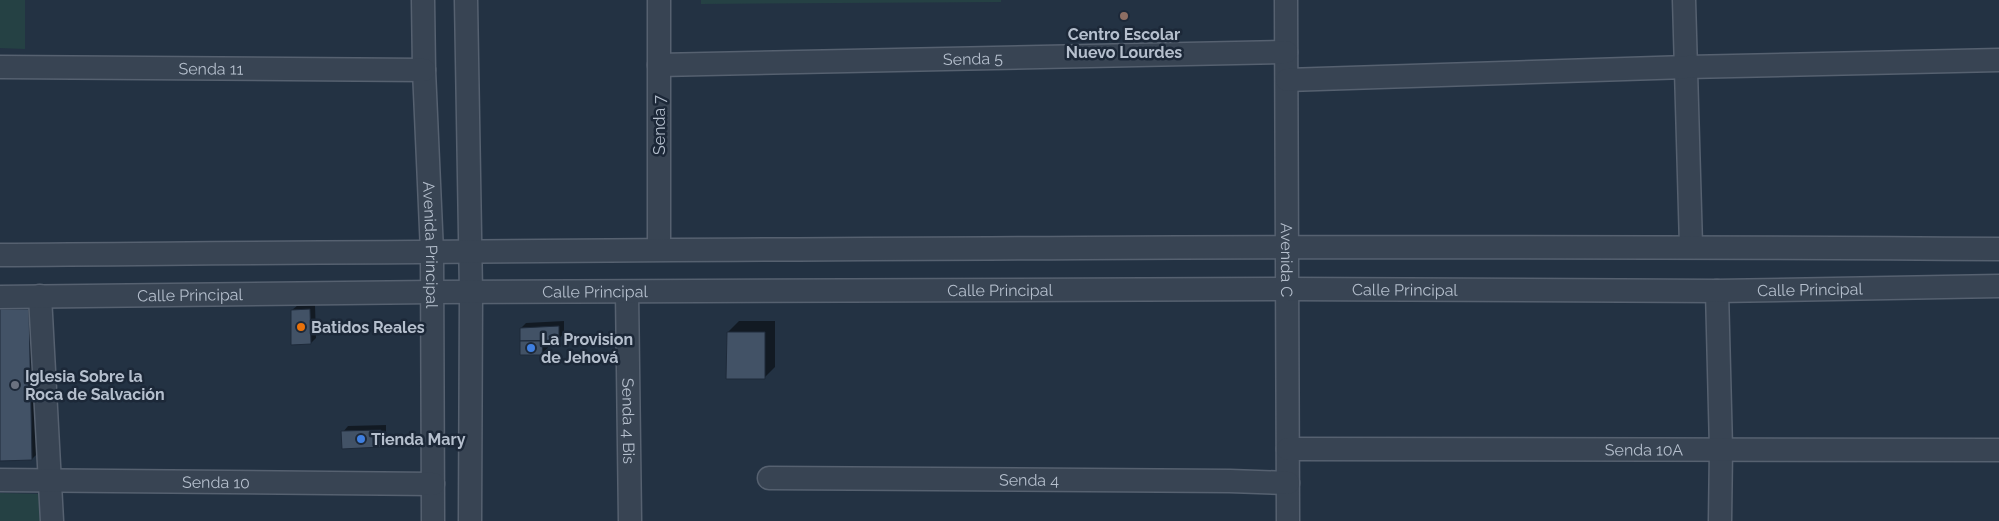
<svg xmlns="http://www.w3.org/2000/svg" width="1999" height="521" viewBox="0 0 1999 521" font-family="Raleway,sans-serif">
	<style>
		.green { fill: #254144 }
		.shadow { fill: #0007 }
		.building { fill: #425266; stroke: #1e2a3a }
		.lines { fill: none; stroke-linecap: round; stroke-linejoin: round }
		.minor-casing { stroke: #566170; stroke-width: 25 }
		.minor { stroke: #384453; stroke-width: 22 }
		.education-dot { fill: #8d6e63; stroke: #1c2838; stroke-width: 2 }
		.food-dot { fill: #e8710a; stroke: #1c2838; stroke-width: 2 }
		.shop-dot { fill: #3f7fe0; stroke: #1c2838; stroke-width: 2 }
		.worship-dot { fill: #6b7280; stroke: #1c2838; stroke-width: 2 }
		.labels { text-anchor: middle; dominant-baseline: central; stroke-width: 5; stroke-linejoin: round; paint-order: stroke }
		.poi-label { font-size: 16px; font-weight: bold; fill: #b5bfcd; stroke: #1c2838; text-anchor: start }
		.street-label { font-size: 16px; fill: #b5bfcd; stroke: #1c2838 }
	</style>
	<rect width="100%" height="100%" fill="#233243"/>
	<!-- green -->
	<g class="green">
		<path d="M0,0H25V49L0,48Z"/>
		<path d="M701,0H1001V2L701,4Z"/>
		<path d="M0,493L41,494V521H0Z"/>
	</g>
	<!-- shadow -->
	<g class="shadow">
		<path d="M0,294H43L47,444L32,459H0Z"/>
		<path d="M315,304L316,338L311,343L292,310L298,305Z"/>
		<path d="M564,321V333L559,339L548,340V348L542,353H521V328L526,323Z"/>
		<path d="M739,321H775V367L764,378L728,332Z"/>
		<path d="M386,425V440L381,446L343,432L348,426Z"/>
	</g>
	<!-- building -->
	<g class="building">
		<path d="M0,309H29L32,460L0,461Z"/>
		<path d="M310,309L311,344L291,345V310Z"/>
		<path d="M559,326V340L520,341V328Z"/>
		<path d="M727,332H765V379H726Z"/>
		<path d="M520,341H543L542,355H520Z"/>
		<path d="M381,430V447L342,449L341,431Z"/>
	</g>
	<g class="lines">
		<!-- minor casing -->
		<g class="minor-casing">
			<g id="minor">
				<path id="s1" d="M423,0L424,70L432,252L433,521"/>
				<path d="M466,0L471,293L470,521"/>
				<path id="s2" d="M1286,0L1288,521"/>
				<path d="M1684,0L1691,246"/>
				<path id="s3" d="M659,65L1286,52"/>
				<path id="s4" d="M0,67L424,70"/>
				<path d="M1287,80L1687,67L1999,60"/>
				<path d="M659,249V0"/>
				<path d="M0,255C666,250 1333,244 1999,249"/>
				<path d="M1717,291L1721,449L1720,521"/>
				<path id="s5" d="M627,292L630,521"/>
				<path d="M40,296L52,521"/>
				<path id="s6" d="M0,297L433,292L1287,289L1717,291L1999,286"/>
				<path id="s7" d="M1288,449L1999,450"/>
				<path id="s8" d="M769,478L1230,481L1288,483"/>
				<path id="s9" d="M0,480L433,484"/>
			</g>
		</g>
		<!-- minor -->
		<use href="#minor" class="minor"/>
	</g>
	<!-- markers -->
	<circle class="education-dot" cx="1124" cy="16" r="5"/>
	<circle class="food-dot" cx="301" cy="327" r="5"/>
	<g class="shop-dot">
		<circle cx="531" cy="348" r="5"/>
		<circle cx="361" cy="439" r="5"/>
	</g>
	<circle class="worship-dot" cx="15" cy="385" r="5"/>
	<g class="labels">
		<!-- poi labels -->
		<g class="poi-label">
			<text x="1124" y="34" text-anchor="middle">Centro Escolar<tspan x="1124" dy="18">Nuevo Lourdes</tspan></text>
			<text x="311" y="327">Batidos Reales</text>
			<text x="541" y="339">La Provision<tspan x="541" dy="18">de Jehová</tspan></text>
			<text x="25" y="376">Iglesia Sobre la<tspan x="25" dy="18">Roca de Salvación</tspan></text>
			<text x="371" y="439">Tienda Mary</text>
		</g>
		<!-- street labels -->
		<g class="street-label">
			<text stroke="none"><textPath href="#s3" startOffset="314">Senda 5</textPath></text>
			<text stroke="none"><textPath href="#s4" startOffset="211">Senda 11</textPath></text>
			<text transform="translate(659 125) rotate(-90)">Senda 7</text>
			<text stroke="none"><textPath href="#s1" startOffset="245">Avenida Principal</textPath></text>
			<text stroke="none"><textPath href="#s2" startOffset="260">Avenida C</textPath></text>
			<text stroke="none"><textPath href="#s6" startOffset="1810">Calle Principal</textPath></text>
			<text stroke="none"><textPath href="#s6" startOffset="1000">Calle Principal</textPath></text>
			<text stroke="none"><textPath href="#s6" startOffset="1405">Calle Principal</textPath></text>
			<text stroke="none"><textPath href="#s6" startOffset="595">Calle Principal</textPath></text>
			<text stroke="none"><textPath href="#s6" startOffset="190">Calle Principal</textPath></text>
			<text stroke="none"><textPath href="#s5" startOffset="129">Senda 4 Bis</textPath></text>
			<text stroke="none"><textPath href="#s7" startOffset="356">Senda 10A</textPath></text>
			<text stroke="none"><textPath href="#s8" startOffset="260">Senda 4</textPath></text>
			<text stroke="none"><textPath href="#s9" startOffset="216">Senda 10</textPath></text>
		</g>
	</g>
</svg>
